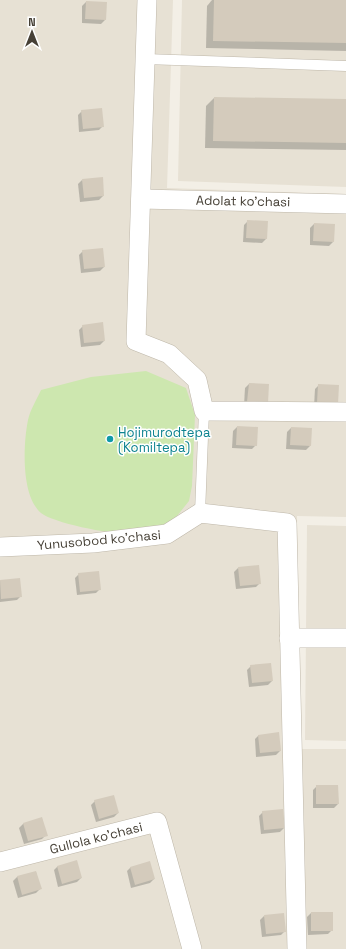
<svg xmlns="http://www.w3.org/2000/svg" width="346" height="949" viewBox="0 0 346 949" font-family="'Space Grotesk',sans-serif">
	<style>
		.residential { fill: #e7e1d4 }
		.green { fill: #cde7af }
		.shadow { fill: #0003 }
		.building { fill: #d4cbbc }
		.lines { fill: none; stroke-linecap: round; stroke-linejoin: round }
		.lane-casing { stroke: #beb7a9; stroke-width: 11 }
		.street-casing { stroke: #beb7a9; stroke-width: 20 }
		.lane { stroke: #fff; stroke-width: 10 }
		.street { stroke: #fff; stroke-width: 19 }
		.culture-dot { fill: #0f9aa8; stroke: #fff; stroke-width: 1.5 }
		.labels { text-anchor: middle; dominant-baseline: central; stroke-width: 3; stroke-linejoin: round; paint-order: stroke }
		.street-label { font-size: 13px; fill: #464036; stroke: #fff }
		.culture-label { font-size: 13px; fill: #0d838f; stroke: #fff; text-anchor: start }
	</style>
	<rect width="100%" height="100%" fill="#f3efe6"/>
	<!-- residential -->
	<g class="residential">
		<path d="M0,0H173L167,188L346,194V517L297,516L299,749H346V949H0Z"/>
		<path d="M182,0H346V187L178,181Z"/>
		<path d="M307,525L346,526V741L305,740Z"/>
	</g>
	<!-- green -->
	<path class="green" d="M146,371L186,388L195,415L192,486L189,501L169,526C156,529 143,532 130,534C114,535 53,523 41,513C21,496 23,445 28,420C30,410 37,399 41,390L91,377Z"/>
	<!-- shadow -->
	<g class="shadow">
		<path d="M212,0L346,1V51L206,48L207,6Z"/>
		<path d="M86,2L105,20L101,24L82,23V6Z"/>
		<path d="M214,98L346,100V150L205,148L206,106Z"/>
		<path d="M82,111L103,126L99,130L79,132L78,115Z"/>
		<path d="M82,180L103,196L99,200L80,202L78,184Z"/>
		<path d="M248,221L267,222L266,239L262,243L243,242L244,225Z"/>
		<path d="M314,224L333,242L329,246L310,245V228Z"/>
		<path d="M83,251L104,267L100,271L81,273L79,255Z"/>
		<path d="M83,326L104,341L100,345L81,347L79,330Z"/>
		<path d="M249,384L268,385L244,405L245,388Z"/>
		<path d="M319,385L338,386L314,406L315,389Z"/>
		<path d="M237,427L256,445L252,449L232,448L233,431Z"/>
		<path d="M291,428L310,446L306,450L286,449L287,432Z"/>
		<path d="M238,568L260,583L256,587L236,589L234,572Z"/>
		<path d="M79,574L100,589L96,593L77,595L75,578Z"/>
		<path d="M19,579L21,596L17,600L0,602V581Z"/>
		<path d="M251,666L272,681L268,685L249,687L247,670Z"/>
		<path d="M259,735L280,751L276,755L256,757L255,739Z"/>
		<path d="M317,786H337L338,804L334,808H313V790Z"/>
		<path d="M95,801L118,813L114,817L96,822L91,805Z"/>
		<path d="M263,812L284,828L280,832L261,834L259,816Z"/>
		<path d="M42,819L46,835L42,839L24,844L19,828L23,824Z"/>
		<path d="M58,866L81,878L77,882L58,887L54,870Z"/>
		<path d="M131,867L154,879L150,883L131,888L127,871Z"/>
		<path d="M36,872L40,889L36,893L18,898L13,881L17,877Z"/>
		<path d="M311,913L332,930L328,934L308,935L307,917Z"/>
		<path d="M264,916L285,931L281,935L262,937L260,920Z"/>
	</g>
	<!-- building -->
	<g class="building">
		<path d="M214,0H346V43L213,41Z"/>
		<path d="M86,1L107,2L106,20L85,19Z"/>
		<path d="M214,97L346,99V143L213,141Z"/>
		<path d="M102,108L104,127L83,129L81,110Z"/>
		<path d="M103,177L104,196L84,198L82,179Z"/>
		<path d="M247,220L268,221L267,239L246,238Z"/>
		<path d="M314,223L335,224L334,242L313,241Z"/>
		<path d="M103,248L105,267L84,269L82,250Z"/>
		<path d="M103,322L105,341L84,343L82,325Z"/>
		<path d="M249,383L269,384L268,403L247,402Z"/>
		<path d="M318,384L339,385L338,404L317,403Z"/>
		<path d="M237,426L258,427L257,446L236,445Z"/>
		<path d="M291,427L312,428L311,446L290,445Z"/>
		<path d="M259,565L261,584L240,586L238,567Z"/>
		<path d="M99,571L101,590L80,592L78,573Z"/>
		<path d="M20,578L22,597L1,599L0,580Z"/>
		<path d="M271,663L273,681L252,683L250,665Z"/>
		<path d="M279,732L281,751L260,753L258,735Z"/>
		<path d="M316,785H338L339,804H316Z"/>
		<path d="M114,795L119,813L99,819L94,800Z"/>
		<path d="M283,809L285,828L264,830L262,811Z"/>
		<path d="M42,817L48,836L28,841L23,823Z"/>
		<path d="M77,860L82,878L62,884L57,866Z"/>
		<path d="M150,861L155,879L135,885L130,867Z"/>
		<path d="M36,871L42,889L22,895L17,876Z"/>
		<rect x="311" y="912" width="22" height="19"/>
		<path d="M284,913L286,932L266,934L264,915Z"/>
	</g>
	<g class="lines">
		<!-- lane casing -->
		<g class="lane-casing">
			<g id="lane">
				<path d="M145,59L346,66"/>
				<path d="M200,513L204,411"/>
			</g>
		</g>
		<!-- street casing -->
		<g class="street-casing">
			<g id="street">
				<path d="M147,0L136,341L169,354L197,380L204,411L346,412"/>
				<path d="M141,199L346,204"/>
				<path d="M0,547L93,543L167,534L200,513L287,523L297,949"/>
				<path d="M289,638H346"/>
				<path d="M0,862L157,822L192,949"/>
			</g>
		</g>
		<!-- lane -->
		<use href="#lane" class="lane"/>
		<!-- street -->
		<use href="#street" class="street"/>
	</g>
	<!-- markers -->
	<circle class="culture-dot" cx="110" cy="439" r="4"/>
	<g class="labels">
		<!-- street labels -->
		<g class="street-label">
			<text transform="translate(243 201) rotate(1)">Adolat ko'chasi</text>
			<text transform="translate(99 540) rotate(-5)">Yunusobod ko'chasi</text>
			<text transform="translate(96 838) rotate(-14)">Gullola ko'chasi</text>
		</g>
		<!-- culture labels -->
		<g class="culture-label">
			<text x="118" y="432">Hojimurodtepa<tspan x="118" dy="15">(Komiltepa)</tspan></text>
		</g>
	</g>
	<!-- north arrow -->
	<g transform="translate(32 32)" stroke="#ffffff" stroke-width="3" paint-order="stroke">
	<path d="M0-3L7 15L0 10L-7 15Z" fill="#464036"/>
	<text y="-6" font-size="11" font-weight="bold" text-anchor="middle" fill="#464036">N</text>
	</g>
</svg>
